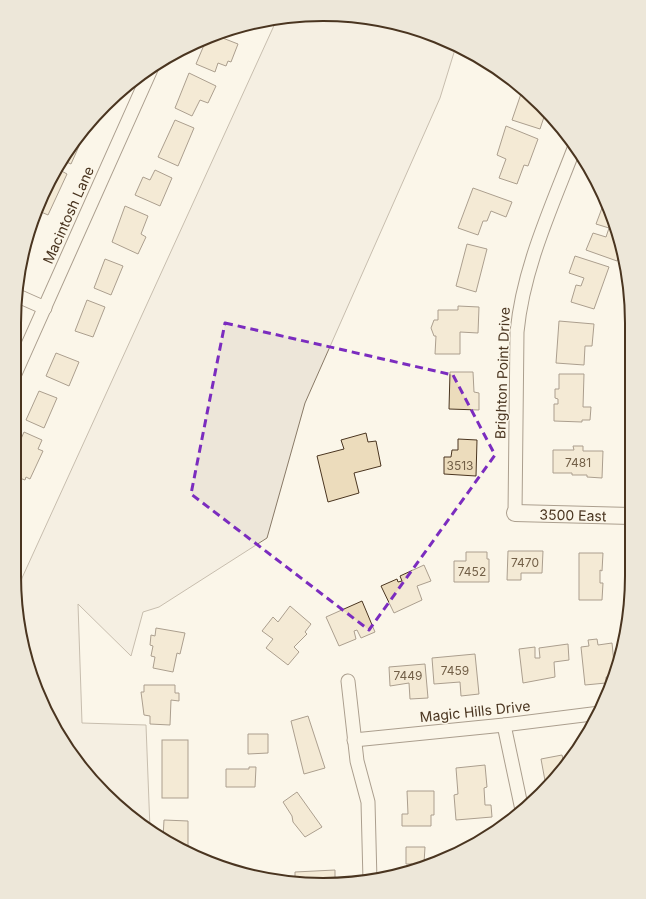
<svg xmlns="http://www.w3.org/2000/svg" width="646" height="899" viewBox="0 0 646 899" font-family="Inter,sans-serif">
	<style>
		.green { fill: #ede6d9; stroke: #887966 }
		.building { fill: #ecdcbc; stroke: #4a3520 }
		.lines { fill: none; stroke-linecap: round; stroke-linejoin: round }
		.minor-casing { stroke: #4a3520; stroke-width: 15 }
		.tertiary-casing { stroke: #4a3520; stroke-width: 18 }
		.minor { stroke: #fbf6e9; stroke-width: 13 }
		.tertiary { stroke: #fbf6e9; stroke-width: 16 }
		.marked { fill: none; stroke: #7b2cbf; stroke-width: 3; stroke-dasharray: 8 5; stroke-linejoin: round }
		.labels { text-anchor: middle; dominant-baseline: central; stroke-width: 3; stroke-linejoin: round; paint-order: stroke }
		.number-label { font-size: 12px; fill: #725f47 }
		.street-label { font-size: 14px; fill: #4a3520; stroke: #fbf6e9 }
		.rim { fill: none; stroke: #4a3520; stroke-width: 2 }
	</style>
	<rect width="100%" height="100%" fill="#fbf6e9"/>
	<!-- green -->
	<path class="green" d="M303,15L363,17L422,30L456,46L440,98L305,403L267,538L159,607L143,612L131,656L78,604L82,723L146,725L150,829L119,808L66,747L25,656L17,596L22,578L277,19Z"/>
	<!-- building -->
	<g class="building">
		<path d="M215,35L238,44L231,62L228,61L226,66L218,63L215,72L196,64L207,38Z"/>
		<path d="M189,73L216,86L208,103L200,100L192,116L175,108Z"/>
		<path d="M523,88L546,111L540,129L512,120Z"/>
		<path d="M175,120L194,128L178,166L158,157Z"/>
		<path d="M506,126L538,139L528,166L524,165L517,184L499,178L506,159L497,155Z"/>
		<path d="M82,134L84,135L71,164L62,160L66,152Z"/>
		<path d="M58,169L67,174L48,215L39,211Z"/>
		<path d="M155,170L172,178L160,206L135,195L143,177L150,180Z"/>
		<path d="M473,188L512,202L506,217L491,211L487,221H483L478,235L458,228Z"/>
		<path d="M605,200L608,205L621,250L617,261L586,250L593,233L606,237L609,228L596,224Z"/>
		<path d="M125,206L148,216L141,234L146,237L138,254L112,242Z"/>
		<path d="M27,239L30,240L23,254L24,243Z"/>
		<path d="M467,244L487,249L476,292L456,286Z"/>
		<path d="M575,256L609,267L594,309L571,302L576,285L581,286L584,278L569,273Z"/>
		<path d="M105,259L123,266L111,295L94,288Z"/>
		<path d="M87,300L105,307L93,337L75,331Z"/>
		<path d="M458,306L479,307L478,333L460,332V354H435L436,336H434L431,328L434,320H438V310H458Z"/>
		<path d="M559,321L594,324L592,346H585L584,365L556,363Z"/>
		<path d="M56,353L79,362L69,386L46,376Z"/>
		<path d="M450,372H473L474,392L479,393V410L449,409Z"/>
		<path d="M559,374H584L583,407H591L590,420H582V422L554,421V404H558V399L555,398V389H559Z"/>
		<path d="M39,391L57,398L44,428L26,420Z"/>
		<path d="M24,432L42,440L38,449L43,451L30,479L26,477L25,480L14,476V455Z"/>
		<path d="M366,433L368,442L376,441L381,466L354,473L359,493L328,502L317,456L344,449L341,440Z"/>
		<path d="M458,439L477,440L476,476L444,474V457H451L452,450H458Z"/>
		<path d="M573,446H583V451H603L602,478L587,477V475H572V473H553V450H574Z"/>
		<path d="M508,551H543L542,573H521V580H507Z"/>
		<path d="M466,552H487V559H489V582H454V561H466Z"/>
		<path d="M579,553H603L602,571L600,570V583H603L602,600H579Z"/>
		<path d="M424,565L431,581L417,586L422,600L394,613L381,586L397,579L398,582L402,581L400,576Z"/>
		<path d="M362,601L375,632L361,638L357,630L354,631L356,639L339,646L326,617Z"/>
		<path d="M290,606L311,624L305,632L307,634L294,647L299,652L288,665L266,648L273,639L262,631L273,617L278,622Z"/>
		<path d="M156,628L185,633L180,654L177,653L173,672L153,668L155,657L151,656L153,646L150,645L151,635L155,636Z"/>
		<path d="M597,639L598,645L612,643L615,673L614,677H606V683L585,685L581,647L589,646L588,640Z"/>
		<path d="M568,644L569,660L554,662L555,677L523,683L519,649L535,647V658H540L539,648Z"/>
		<path d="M475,654L479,694L461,696L460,682L434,684L432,658Z"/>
		<path d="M425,664L428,698L410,699L409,683L390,686L389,667Z"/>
		<path d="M144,685H175V693H179V701L171,700L170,725L150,724V716L144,715L141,692H144Z"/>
		<path d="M308,716L325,768L304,774L291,721Z"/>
		<path d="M248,734H268V753L248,754Z"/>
		<rect x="162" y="740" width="26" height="58"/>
		<path d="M562,755L565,767L546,786L541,759Z"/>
		<path d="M485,765L487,787L484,788L485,805H491L492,817L456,820L454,795L458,794L456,768Z"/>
		<path d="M249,767H256L255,787H226V769H249Z"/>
		<path d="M407,791H434V815H431V826H402V814H408Z"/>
		<path d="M297,792L322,827L305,837L293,822L292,816L283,802Z"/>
		<path d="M164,820L188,821V854L163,838Z"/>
		<path d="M406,847H425L424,863L434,864L412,869V864H406Z"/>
		<path d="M335,870V882H295V872Z"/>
	</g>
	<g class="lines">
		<!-- minor casing -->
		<g class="minor-casing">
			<g id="minor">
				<path d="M18,296L45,308"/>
				<path d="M14,376L152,67"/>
				<path d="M515,513L517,332C523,268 552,206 575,146"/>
				<path d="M348,681L357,761L368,802L370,881"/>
				<path d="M504,725L522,810"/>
				<path d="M354,740L504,725L600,713"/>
			</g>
		</g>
		<!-- tertiary casing -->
		<g class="tertiary-casing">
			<g id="tertiary">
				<path id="s1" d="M515,513L631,516"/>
			</g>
		</g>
		<!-- minor -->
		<use href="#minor" class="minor"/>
		<!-- tertiary -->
		<use href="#tertiary" class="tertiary"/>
	</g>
	<!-- marked area -->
	<path d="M0 0H646V899H0ZM225,323L453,375L495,455L369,630L191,494Z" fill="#fbf6e9" fill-opacity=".55" fill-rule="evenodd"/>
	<path class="marked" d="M225,323L453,375L495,455L369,630L191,494Z"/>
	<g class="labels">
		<!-- number labels -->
		<g class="number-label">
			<text x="578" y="462">7481</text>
			<text x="460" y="465">3513</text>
			<text x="525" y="562">7470</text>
			<text x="472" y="571">7452</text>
			<text x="455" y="670">7459</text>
			<text x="408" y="675">7449</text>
		</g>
		<!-- street labels -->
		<g class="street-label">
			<text transform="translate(68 215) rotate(-66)">Macintosh Lane</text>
			<text transform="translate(502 373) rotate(-88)">Brighton Point Drive</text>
			<text stroke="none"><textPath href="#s1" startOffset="58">3500 East</textPath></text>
			<text transform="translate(475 711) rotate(-6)">Magic Hills Drive</text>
		</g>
	</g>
	<!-- crop -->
	<path d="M0 0H646V899H0ZM323 21H323A302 302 0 0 1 625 323V576A302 302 0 0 1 323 878H323A302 302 0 0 1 21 576V323A302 302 0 0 1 323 21Z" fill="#ede7d9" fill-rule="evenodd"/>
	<path class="rim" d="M323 21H323A302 302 0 0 1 625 323V576A302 302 0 0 1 323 878H323A302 302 0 0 1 21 576V323A302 302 0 0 1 323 21Z"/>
</svg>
